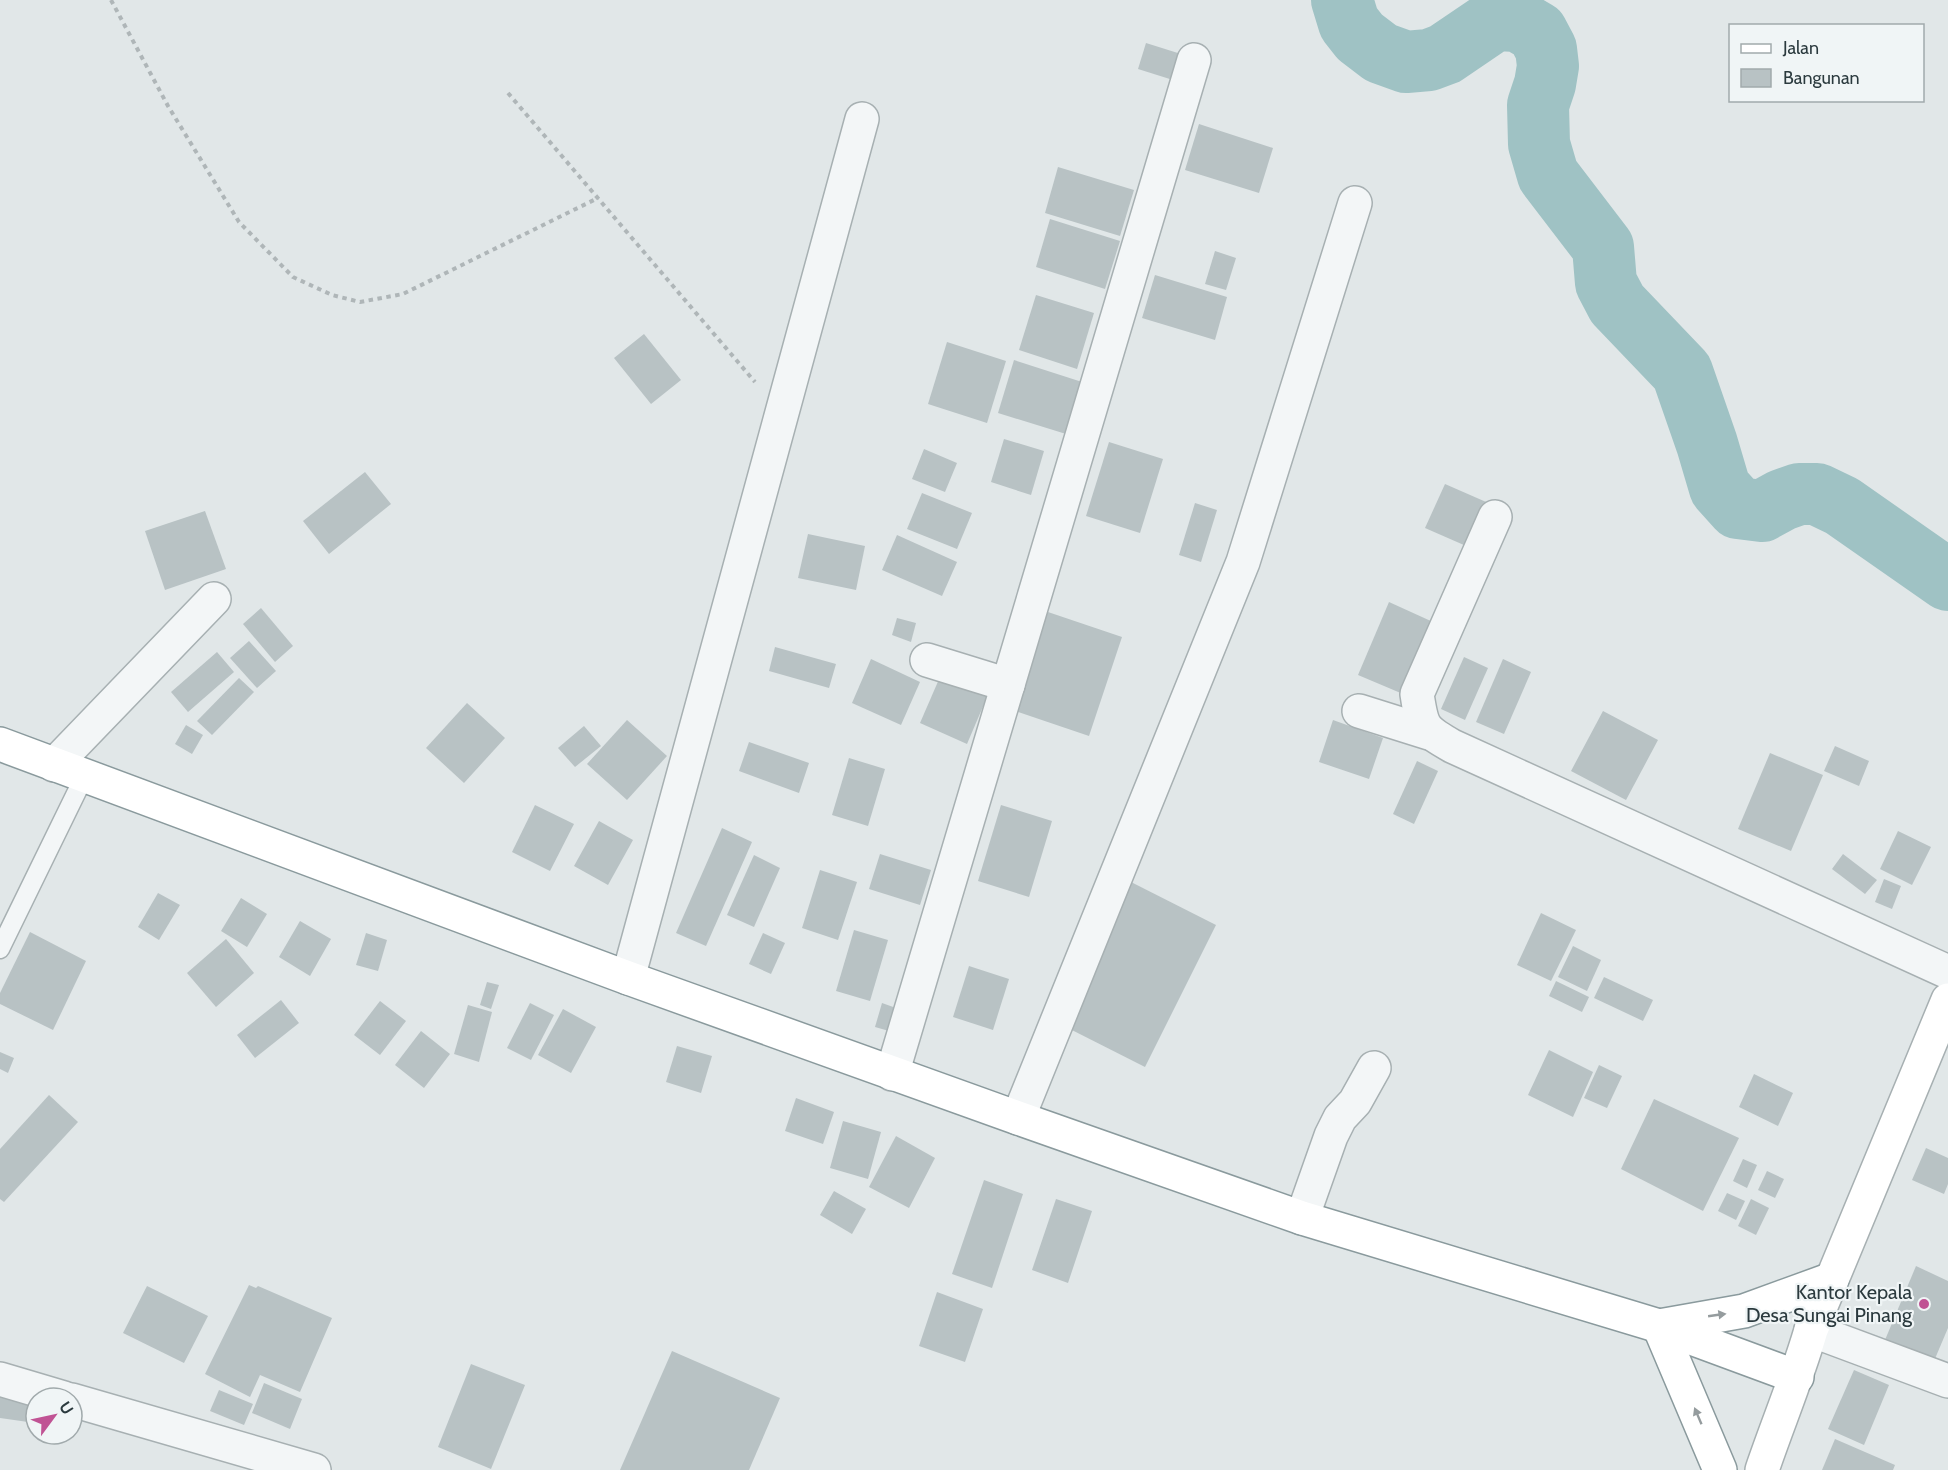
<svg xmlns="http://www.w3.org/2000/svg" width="1948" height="1470" viewBox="0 0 1948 1470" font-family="Cabin,sans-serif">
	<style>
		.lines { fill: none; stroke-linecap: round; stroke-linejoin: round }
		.river { stroke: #9fc2c4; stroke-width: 62 }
		.building { fill: #b8c2c4 }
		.lane-casing { stroke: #a7b0b2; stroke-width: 21 }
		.street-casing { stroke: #a7b0b2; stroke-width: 36 }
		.secondary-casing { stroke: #a7b0b2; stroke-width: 36 }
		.highway-casing { stroke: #8a9a9d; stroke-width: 36 }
		.path { stroke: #afb6b8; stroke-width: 4; stroke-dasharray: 4.5 4.5; stroke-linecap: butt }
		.lane { stroke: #f3f6f7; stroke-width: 18 }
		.street { stroke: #f3f6f7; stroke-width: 33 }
		.secondary { stroke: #fff; stroke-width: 33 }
		.highway { stroke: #fff; stroke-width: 33 }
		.oneway { fill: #959c9e }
		.poi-dot { fill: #c05394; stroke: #f0f5f6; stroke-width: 2 }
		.labels { text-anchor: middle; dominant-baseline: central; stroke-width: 4.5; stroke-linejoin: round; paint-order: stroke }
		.poi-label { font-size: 20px; fill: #2b3a3e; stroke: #f0f5f6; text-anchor: end }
	</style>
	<rect width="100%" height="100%" fill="#e1e7e8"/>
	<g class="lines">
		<!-- river -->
		<path class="river" d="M1342,0L1349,23L1360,37L1381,53L1406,62L1429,60L1445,54L1495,20L1518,21L1537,32L1546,49L1548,66L1545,84L1538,105L1539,144L1548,175L1603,247L1606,283L1617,304L1682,372L1707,444L1720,488L1738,508L1762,511L1782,500L1799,494H1817L1842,506L1948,580"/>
	</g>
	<!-- building -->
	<g class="building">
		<path d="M1146,43L1181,54L1173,80L1138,69Z"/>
		<path d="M1199,124L1273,148L1259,193L1185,170Z"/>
		<path d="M1058,167L1134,190L1120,236L1045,213Z"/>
		<path d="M1050,219L1120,241L1105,289L1036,267Z"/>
		<path d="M1215,251L1236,258L1226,290L1205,284Z"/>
		<path d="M1155,275L1227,297L1215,340L1142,318Z"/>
		<path d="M1036,295L1094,313L1077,369L1019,350Z"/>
		<path d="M644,334L681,380L651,404L614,358Z"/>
		<path d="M947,342L1006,361L987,423L928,404Z"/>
		<path d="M1014,360L1082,382L1066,434L998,413Z"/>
		<path d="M1004,439L1044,451L1031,495L991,482Z"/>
		<path d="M1109,442L1163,459L1140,533L1086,516Z"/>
		<path d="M924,449L957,463L945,492L912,479Z"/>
		<path d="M365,472L391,504L329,554L303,521Z"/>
		<path d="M1445,484L1493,505L1473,549L1425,528Z"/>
		<path d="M922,493L972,513L957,549L907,529Z"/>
		<path d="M1195,503L1217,510L1201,562L1179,555Z"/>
		<path d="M205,511L226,569L165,590L145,531Z"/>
		<path d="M808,534L865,546L856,590L798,578Z"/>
		<path d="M897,535L957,562L942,596L882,570Z"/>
		<path d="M1389,602L1433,622L1403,694L1358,675Z"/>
		<path d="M261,608L293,646L275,662L243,624Z"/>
		<path d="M1045,611L1122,637L1089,736L1012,710Z"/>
		<path d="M897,618L916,623L911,642L892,635Z"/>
		<path d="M249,641L276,671L257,688L230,658Z"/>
		<path d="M775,647L836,664L829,688L769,671Z"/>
		<path d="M217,652L234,672L188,712L171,692Z"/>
		<path d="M1464,657L1488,668L1465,720L1441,709Z"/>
		<path d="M871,659L920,682L901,725L852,703Z"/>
		<path d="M1503,659L1531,672L1504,734L1476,722Z"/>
		<path d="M943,670L990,690L967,744L920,723Z"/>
		<path d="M239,678L254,692L212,735L197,721Z"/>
		<path d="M467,703L505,738L464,783L426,748Z"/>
		<path d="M1603,711L1658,740L1626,800L1571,771Z"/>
		<path d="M627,720L667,756L627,800L587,764Z"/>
		<path d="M1333,720L1383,738L1369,779L1319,762Z"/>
		<path d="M186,725L203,735L192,754L175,744Z"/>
		<path d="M584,726L601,746L575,767L558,748Z"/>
		<path d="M749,742L809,763L799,793L739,771Z"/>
		<path d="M1835,746L1869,761L1859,786L1824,771Z"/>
		<path d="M1770,753L1823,775L1791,851L1738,829Z"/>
		<path d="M849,758L885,769L868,826L832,815Z"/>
		<path d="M1417,761L1438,771L1414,824L1393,814Z"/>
		<path d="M535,805L574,824L550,871L512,852Z"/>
		<path d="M1001,805L1052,821L1029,897L978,881Z"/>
		<path d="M599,821L633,840L608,885L574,866Z"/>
		<path d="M722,828L752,842L706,946L676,933Z"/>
		<path d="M1898,831L1931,847L1912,885L1880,869Z"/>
		<path d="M880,854L931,870L920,905L869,889Z"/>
		<path d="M1843,854L1877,880L1865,894L1832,869Z"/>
		<path d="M754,855L780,868L754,927L727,915Z"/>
		<path d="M820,870L857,882L838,940L802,928Z"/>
		<path d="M1884,879L1901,886L1892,909L1875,902Z"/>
		<path d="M1131,882L1216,925L1145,1067L1060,1024Z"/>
		<path d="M158,893L180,905L159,940L138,927Z"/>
		<path d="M241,898L267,914L247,947L221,931Z"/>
		<path d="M1541,913L1576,930L1551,981L1517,965Z"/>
		<path d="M300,921L331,939L310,976L279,957Z"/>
		<path d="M854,930L888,940L870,1001L836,991Z"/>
		<path d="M30,932L86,961L53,1030L0,1004V993Z"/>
		<path d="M366,933L387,940L378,971L356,965Z"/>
		<path d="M763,933L785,943L771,974L749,964Z"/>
		<path d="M226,939L254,973L216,1007L187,973Z"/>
		<path d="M1573,946L1601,960L1587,991L1558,977Z"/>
		<path d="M969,966L1009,979L993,1030L953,1017Z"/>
		<path d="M1604,977L1653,1000L1643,1021L1594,998Z"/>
		<path d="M1556,981L1589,997L1582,1012L1549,996Z"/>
		<path d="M487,982L499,985L491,1009L480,1005Z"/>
		<path d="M281,1000L299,1023L255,1058L237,1035Z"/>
		<path d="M380,1001L406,1021L380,1055L354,1035Z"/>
		<path d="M530,1003L554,1015L531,1060L507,1048Z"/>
		<path d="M882,1003L896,1008L889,1031L875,1027Z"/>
		<path d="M468,1005L492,1012L479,1062L454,1054Z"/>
		<path d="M563,1009L596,1027L571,1073L538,1055Z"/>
		<path d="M421,1031L450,1054L424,1088L395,1065Z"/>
		<path d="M677,1046L712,1056L701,1093L666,1082Z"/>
		<path d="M1549,1050L1593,1072L1573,1117L1528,1095Z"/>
		<path d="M0,1052L14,1058L8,1073L0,1069Z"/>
		<path d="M1599,1065L1622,1076L1607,1108L1584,1098Z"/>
		<path d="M1754,1074L1793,1093L1778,1126L1739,1107Z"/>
		<path d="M49,1095L78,1122L4,1202L0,1199V1149Z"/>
		<path d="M796,1098L834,1112L823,1144L785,1131Z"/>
		<path d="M1654,1099L1739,1138L1703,1211L1621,1169Z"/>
		<path d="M843,1121L881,1132L868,1179L830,1168Z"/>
		<path d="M896,1136L935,1158L909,1208L869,1187Z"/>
		<path d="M1926,1148L1948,1158V1184L1944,1194L1912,1180Z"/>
		<path d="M1743,1159L1757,1165L1747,1188L1733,1181Z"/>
		<path d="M1767,1171L1784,1179L1775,1198L1758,1190Z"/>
		<path d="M984,1180L1023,1194L992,1288L952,1274Z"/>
		<path d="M834,1191L866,1209L852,1234L820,1215Z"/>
		<path d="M1727,1193L1745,1201L1736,1220L1718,1211Z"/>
		<path d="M1056,1199L1092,1211L1068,1283L1032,1270Z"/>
		<path d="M1751,1199L1769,1208L1756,1235L1738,1226Z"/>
		<path d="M1916,1266L1948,1281V1328L1934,1361L1885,1340Z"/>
		<path d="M249,1285L256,1288L258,1286L332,1318L300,1392L260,1375L250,1397L205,1374Z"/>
		<path d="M147,1286L208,1316L184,1363L123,1333Z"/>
		<path d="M937,1292L983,1309L965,1362L919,1346Z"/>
		<path d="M672,1351L780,1398L749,1470H620Z"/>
		<path d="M471,1364L525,1385L491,1469L438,1447Z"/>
		<path d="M1854,1370L1889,1385L1864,1445L1828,1429Z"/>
		<path d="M264,1383L302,1399L290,1429L252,1413Z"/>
		<path d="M219,1390L253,1404L244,1425L210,1411Z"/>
		<path d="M0,1396L31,1401L28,1422L0,1418Z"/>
		<path d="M1835,1439L1895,1465L1893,1470H1822Z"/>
	</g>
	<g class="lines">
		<!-- lane casing -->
		<g class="lane-casing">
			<path id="lane" d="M0,949L84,777"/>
		</g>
		<!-- street casing -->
		<g class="street-casing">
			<g id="street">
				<path d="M1495,517L1417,694C1422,727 1422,729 1452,746L1948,972"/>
				<path d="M927,660L1008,685"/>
				<path d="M1359,711L1429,733"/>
				<path d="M54,765L214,599"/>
				<path d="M628,978L862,119"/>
				<path d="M892,1074L1194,60"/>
				<path d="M1018,1118L1243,562L1355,203"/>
				<path d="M1302,1218L1331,1136L1340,1118L1355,1102L1374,1068"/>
				<path d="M1811,1330L1948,1381"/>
				<path d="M0,1379L64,1398"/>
				<path d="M72,1400L314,1470"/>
			</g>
		</g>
		<!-- secondary casing -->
		<g class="secondary-casing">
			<path id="secondary" d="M1762,1470C1778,1423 1797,1378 1811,1330L1948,1000"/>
		</g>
		<!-- highway casing -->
		<g class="highway-casing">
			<g id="highway">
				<path d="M0,744L628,978L1018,1118L1302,1218L1659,1326L1797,1377"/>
				<path d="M1720,1470L1659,1326L1744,1311L1832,1279"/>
			</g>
		</g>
		<!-- path -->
		<g class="path">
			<path d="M111,0L168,106L239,222L293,277L332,295L360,302L403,294L598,198"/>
			<path d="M508,93L755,382"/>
		</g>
		<!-- lane -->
		<use href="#lane" class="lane"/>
		<!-- street -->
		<use href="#street" class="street"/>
		<!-- secondary -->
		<use href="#secondary" class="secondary"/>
		<!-- highway -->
		<use href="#highway" class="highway"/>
	</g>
	<!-- one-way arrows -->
	<defs><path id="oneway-solid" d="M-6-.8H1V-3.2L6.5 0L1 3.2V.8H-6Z" transform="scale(1.5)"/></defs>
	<g class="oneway">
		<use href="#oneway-solid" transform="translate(1717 1315) rotate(-8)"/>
		<use href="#oneway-solid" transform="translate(1698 1416) rotate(-113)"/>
	</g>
	<!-- markers -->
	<circle class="poi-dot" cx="1924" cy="1304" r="6"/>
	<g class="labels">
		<!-- poi labels -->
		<g class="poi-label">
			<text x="1912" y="1292">Kantor Kepala<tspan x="1912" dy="23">Desa Sungai Pinang</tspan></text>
		</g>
	</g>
	<!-- legend -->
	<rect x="1729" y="24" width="195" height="78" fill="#f0f5f6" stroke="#a1aaac" stroke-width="1.5"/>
	<rect x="1741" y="44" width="30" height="9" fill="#ffffff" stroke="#a1aaac" stroke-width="1.5"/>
	<text x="1783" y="54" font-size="18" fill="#2b3a3e">Jalan</text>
	<rect x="1741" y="69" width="30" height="18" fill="#b8c2c4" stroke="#a1aaac" stroke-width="1.5"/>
	<text x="1783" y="84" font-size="18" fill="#2b3a3e">Bangunan</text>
	<!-- north arrow -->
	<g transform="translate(54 1416) rotate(57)"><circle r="28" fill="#f0f5f6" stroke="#a1aaac" stroke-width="1.5"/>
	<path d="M0-4.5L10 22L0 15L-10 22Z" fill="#c05394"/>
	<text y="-9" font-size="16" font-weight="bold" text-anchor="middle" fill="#2b3a3e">U</text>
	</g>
</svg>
